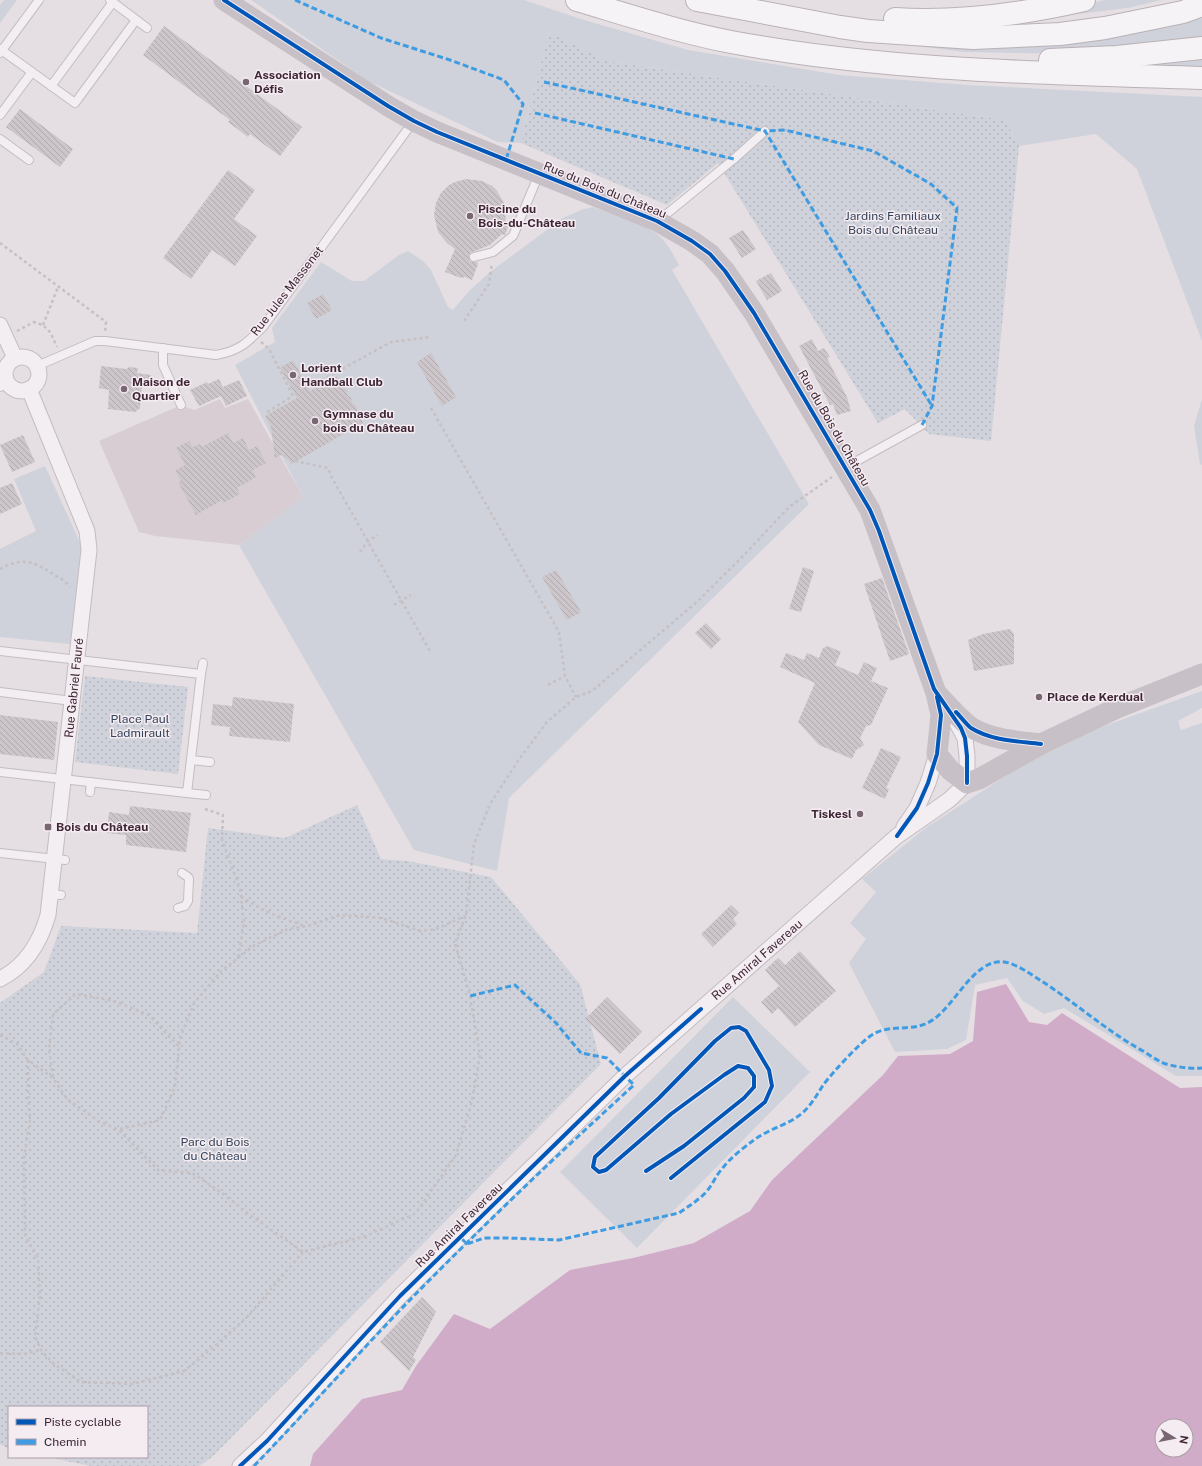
<svg xmlns="http://www.w3.org/2000/svg" width="1202" height="1466" viewBox="0 0 1202 1466" font-family="'Public Sans',sans-serif">
	<style>
		.built { fill: #d8cdd3 }
		.grass { fill: #cfd2da }
		.park { fill: url(#park-dots) }
		.water { fill: #d1acc8; fill-rule: evenodd }
		.building { fill: url(#building-back-hatch) }
		.lines { fill: none; stroke-linecap: round; stroke-linejoin: round }
		.lane-casing { stroke: #c3bdc1; stroke-width: 10 }
		.street-casing { stroke: #c3bdc1; stroke-width: 17 }
		.highway-casing { stroke: #bab1b6; stroke-width: 24 }
		.path { stroke: #c6c0c4; stroke-width: 2.5; stroke-dasharray: 3 3; stroke-linecap: butt }
		.lane { stroke: #f2eef1; stroke-width: 8 }
		.street { stroke: #f2eef1; stroke-width: 15 }
		.secondary { stroke: #c7c0c6; stroke-width: 21 }
		.highway { stroke: #f5f3f5; stroke-width: 22 }
		.quiet { stroke: #3f9ce2; stroke-width: 3; stroke-dasharray: 6 3; stroke-linecap: butt }
		.cycleway-casing { stroke: #f5ecf2; stroke-width: 6 }
		.cycleway { stroke: #0057b8; stroke-width: 4 }
		.poi-dot { fill: #786772; stroke: #f5ecf2; stroke-width: 1.5 }
		.labels { text-anchor: middle; dominant-baseline: central; stroke-width: 3; stroke-linejoin: round; paint-order: stroke }
		.poi-label { font-size: 12px; font-weight: bold; fill: #3e2635; stroke: #f5ecf2; text-anchor: start }
		.street-label { font-size: 12px; fill: #3e2635; stroke: #f5ecf2 }
		.park-label { font-size: 12px; fill: #33445a; stroke: #f5ecf2 }
	</style>
	<defs>
		<pattern id="park-dots" width="8" height="8" patternUnits="userSpaceOnUse"><rect width="8" height="8" fill="#cfd2da"/><path d="M2 2h.1M6 6h.1" fill="none" stroke="#b3b4bc" stroke-width="1.8" stroke-linecap="round"/></pattern>
		<pattern id="building-back-hatch" width="6" height="6" patternUnits="userSpaceOnUse"><rect width="6" height="6" fill="#ccc5ca"/><path d="M-1 5l2 2M0 0l6 6M5-1l2 2" fill="none" stroke="#b0a9ae"/></pattern>
	</defs>
	<rect width="100%" height="100%" fill="#e5dfe3"/>
	<!-- built -->
	<path class="built" d="M220,399L225,408L248,399L303,497L239,545L155,536L139,532L99,441L181,405L194,410Z"/>
	<!-- grass -->
	<g class="grass">
		<path d="M4,0H17L0,23V5Z"/>
		<path d="M251,0H524L584,20L688,50L839,75L968,85L1202,97V341L1137,169L1096,134L1019,146L1005,120L606,61L549,32L521,143L498,142L368,81Z"/>
		<path d="M1105,0H1161L1128,8L1009,22Z"/>
		<path d="M1202,13V41L1073,54L965,52L893,43Z"/>
		<path d="M1202,57V69L1120,65Z"/>
		<path d="M593,207C611,214 643,223 657,234C667,242 673,254 679,265L672,270L809,504L509,798L497,871L414,850L239,545L303,497L235,365L275,342L272,328L321,262L352,281H364L399,255L408,251L423,261L431,270L448,307L453,310L468,292L490,272L563,218L581,210Z"/>
		<path d="M1202,399V465L1200,464L1194,426Z"/>
		<path d="M45,466L82,547L70,644L0,637V549L36,531L14,479Z"/>
		<path d="M1202,691V708L1178,721L1181,730L1202,723V1076H1176L1064,1008L1044,1014L1023,1001L1007,978L975,985L966,1040L947,1049L895,1052L849,963L866,939L850,923L876,892L862,879L927,827L1015,770L1079,735Z"/>
		<path d="M733,997L810,1072L637,1248L560,1172Z"/>
	</g>
	<!-- park -->
	<g class="park">
		<path d="M549,32L606,61L1005,120L1019,146L991,441L929,434L905,409L878,423L718,163L667,205L521,143Z"/>
		<path d="M85,676L188,687L178,774L75,762Z"/>
		<path d="M357,805L381,859L407,861L491,877L580,984L601,1064L212,1457L199,1466H91L47,1457H147V1407H9V1449L0,1444V1003L44,972L61,926L197,933L208,828L285,838Z"/>
	</g>
	<!-- water -->
	<path class="water" d="M1006,984L1029,1022L1047,1025L1062,1013L1180,1088L1202,1087V1466H310L313,1454L362,1399L402,1390L416,1366L454,1314L490,1329L570,1270L633,1258L694,1243L750,1211L772,1180L883,1075L898,1056L950,1054L973,1041L977,992ZM1162,1426H1186V1450H1162Z"/>
	<!-- building -->
	<g class="building">
		<path d="M164,26L302,127L280,156L250,134L248,137L228,122L230,120L143,55Z"/>
		<path d="M20,109L73,149L60,167L6,127Z"/>
		<path d="M228,170L255,190L234,219L257,236L235,266L212,250L191,279L163,258Z"/>
		<path d="M466,179L482,181L492,186L497,191L504,203L506,223L509,224L505,235L502,234L490,245L470,253L469,258L470,261L473,262H477L478,264L472,280L465,277L461,278L445,272L455,249L447,243L438,232L434,215L436,203L441,193L449,185L455,182Z"/>
		<path d="M743,230L756,249L742,258L729,238Z"/>
		<path d="M771,273L782,291L767,300L756,281Z"/>
		<path d="M323,294L332,310L316,319L307,303Z"/>
		<path d="M812,339L818,351L824,348L830,357L827,358L847,397L851,411L837,415L833,404L830,405L799,346Z"/>
		<path d="M431,353L456,397L442,406L417,362Z"/>
		<path d="M293,360L310,391L337,376L343,387L347,390V395L351,398L352,403L356,406L357,411L361,415V419L363,423L291,464L289,460L281,455L275,458L271,427L265,416L297,398L280,368Z"/>
		<path d="M101,366L126,369L129,367L138,368L137,373L151,375L150,387L142,386L140,408L135,412L108,409L109,390L99,388Z"/>
		<path d="M219,379L223,387L239,380L247,396L226,406L221,396L199,406L190,390L207,382L208,384Z"/>
		<path d="M228,433L233,443L243,438L249,450L257,446L266,463L253,470L256,477L237,488L240,494L223,503L222,500L196,515L178,482L181,481L175,471L185,465L176,448L189,441L193,447L200,444L202,447Z"/>
		<path d="M23,435L35,462L12,472L0,445Z"/>
		<path d="M12,483L22,504L0,514V488Z"/>
		<path d="M803,567L814,571L801,612L789,609Z"/>
		<path d="M556,570L581,612L567,620L542,577Z"/>
		<path d="M882,578L909,654L890,661L864,584Z"/>
		<path d="M706,623L721,639L711,649L695,633Z"/>
		<path d="M1010,629L1014,634V664L974,671L968,640L983,634Z"/>
		<path d="M828,646L841,652L835,665L858,675L864,662L877,668L871,681L888,688L871,725L866,726L860,738L864,745L856,750L852,759L819,745L798,722L815,683L780,667L786,653L804,660L807,653L819,658L823,648Z"/>
		<path d="M233,697L294,704L290,742L229,736L230,727L211,725L213,704L232,706Z"/>
		<path d="M0,715L58,722L54,760L0,754Z"/>
		<path d="M881,748L901,757L886,788L889,789L885,799L862,788Z"/>
		<path d="M130,806L191,813L186,852L126,845V835L107,833L109,812L129,815Z"/>
		<path d="M731,905L739,913L733,919L737,924L713,947L701,934Z"/>
		<path d="M800,951L836,991L795,1027L778,1008L772,1014L761,1002L779,986L765,970L778,958L785,965Z"/>
		<path d="M607,997L642,1032L620,1054L585,1019Z"/>
		<path d="M422,1297L436,1312L413,1357L416,1360L409,1371L380,1342Z"/>
	</g>
	<g class="lines">
		<!-- lane casing -->
		<g class="lane-casing">
			<g id="lane">
				<path d="M110,0L147,28"/>
				<path d="M0,49L75,103L136,20"/>
				<path d="M0,53L39,0"/>
				<path d="M51,86L113,2"/>
				<path d="M0,115L32,72"/>
				<path d="M0,139L29,160"/>
				<path d="M658,221L734,159L765,131"/>
				<path d="M474,257L493,252L513,236L539,174"/>
				<path d="M163,348V365L181,405"/>
				<path d="M37,366L95,341H105L216,355C239,351 247,343 263,327L413,122"/>
				<path d="M0,387L7,383"/>
				<path d="M846,467L922,425"/>
				<path d="M0,651L201,674L187,793L0,772"/>
				<path d="M201,674L203,663"/>
				<path d="M0,692L72,701"/>
				<path d="M191,760L210,762"/>
				<path d="M90,792L91,782"/>
				<path d="M187,793L206,795"/>
				<path d="M0,853L65,860"/>
				<path d="M50,894L61,895"/>
				<path d="M178,908L185,906L188,901L189,879L188,877L182,873"/>
			</g>
		</g>
		<!-- street casing -->
		<g class="street-casing">
			<g id="street">
				<path d="M0,325L15,358"/>
				<circle cx="22" cy="374" r="17"/>
				<path d="M904,827L917,808L928,783L937,754"/>
				<path d="M0,979C26,966 40,943 48,915L89,550L87,531L29,389"/>
				<path d="M240,1466L267,1441L400,1296L625,1076L897,836L949,800L967,783V756L965,738L954,718"/>
			</g>
		</g>
		<!-- highway casing -->
		<g class="highway-casing">
			<g id="highway">
				<path d="M577,0C628,15 679,32 731,42C886,71 1044,73 1202,78"/>
				<path d="M697,0L840,27L868,31L973,38L1060,34L1105,28L1183,12L1202,5"/>
				<path d="M895,19C959,23 1023,14 1084,0"/>
				<path d="M1050,60L1117,57L1202,48"/>
			</g>
		</g>
		<!-- path -->
		<g class="path">
			<path d="M0,243L106,322L105,331"/>
			<path d="M464,321L489,284L492,263"/>
			<path d="M43,325L58,287"/>
			<path d="M17,331L34,322C50,327 50,332 57,347"/>
			<path d="M261,342L269,349L293,396L391,342L431,337"/>
			<path d="M431,408L559,632L565,676L576,697"/>
			<path d="M267,412L293,396"/>
			<path d="M295,461L328,468L332,478L431,653"/>
			<path d="M360,552L368,541L378,535"/>
			<path d="M0,569C22,557 33,561 53,574C59,578 66,581 70,587"/>
			<path d="M394,605L411,595"/>
			<path d="M548,685L565,676"/>
			<path d="M205,809L223,815L222,840L240,889L244,923L238,958"/>
			<path d="M241,896C262,911 281,918 305,926"/>
			<path d="M0,1035L17,1044L28,1060L53,1078L67,1099L100,1122L119,1130L158,1170L192,1173L222,1193L250,1215L303,1252L366,1236L416,1213L456,1155L472,1101L480,1055L470,996L455,943L466,915L474,844L490,804L520,758L547,722L576,697L592,691L698,601L746,553L789,507L832,477"/>
			<path d="M28,1060V1094L30,1120L24,1158L25,1235L38,1259L40,1295L35,1336L41,1350L54,1364L81,1382L132,1384L184,1371L216,1345L246,1318L303,1252"/>
			<path d="M53,1077L49,1049L53,1014L76,994L114,1001L149,1015L179,1047"/>
			<path d="M120,1129L160,1120L175,1087L180,1038L194,1003L221,971L255,945L288,929L307,926L340,915L382,918L420,931L436,929L465,916"/>
			<path d="M0,1353L24,1354L41,1350"/>
		</g>
		<!-- lane -->
		<use href="#lane" class="lane"/>
		<!-- street -->
		<use href="#street" class="street"/>
		<!-- secondary -->
		<g class="secondary">
			<path d="M224,0L388,106L414,121L437,132L657,221L692,241L710,254L725,271L754,313L870,510L936,693L941,715L937,754L950,770L967,783L979,779L1041,744L1117,708L1202,674"/>
			<path d="M936,693C945,702 962,722 972,728C993,740 1017,741 1041,744"/>
		</g>
		<!-- highway -->
		<use href="#highway" class="highway"/>
		<!-- quiet -->
		<g class="quiet">
			<path d="M295,0L381,38L450,60L504,80L523,104L506,160"/>
			<path d="M544,82L765,131"/>
			<path d="M535,113L734,159"/>
			<path d="M922,425L932,406L957,208L931,184L873,151L785,130L765,131L932,406"/>
			<path d="M461,1238L467,1244L484,1238H508L559,1240L679,1213C689,1206 699,1200 707,1191C713,1184 716,1175 722,1169C730,1158 743,1148 754,1140C771,1127 795,1124 809,1106C815,1099 819,1091 824,1084C833,1072 857,1046 869,1037C890,1021 912,1035 934,1019C957,1003 977,953 1009,963C1021,967 1032,975 1043,982C1077,1004 1108,1032 1143,1051C1151,1056 1158,1061 1166,1064C1178,1067 1189,1069 1202,1068"/>
			<path d="M254,1466C305,1413 354,1358 405,1305C479,1229 556,1156 634,1085L607,1058L581,1053L556,1023L515,985L470,996"/>
		</g>
		<!-- cycleway casing -->
		<g class="cycleway-casing">
			<g id="cycleway">
				<path d="M224,0L388,106L414,121L437,132L657,221L692,241L710,254L725,271L754,313L870,510L879,531L934,689L961,728L965,738L967,756V783"/>
				<path d="M956,712C961,717 966,724 971,728C992,741 1017,741 1041,744"/>
				<path d="M897,836L917,808L928,783L937,754L941,715L937,697"/>
				<path d="M646,1171L684,1146L744,1098L754,1087V1076L748,1068L738,1066L724,1075L671,1114L606,1170L599,1172L593,1167L595,1157L659,1098L715,1041L731,1028L739,1027L746,1031L769,1070L772,1086L765,1102L671,1178"/>
				<path d="M240,1466L267,1441L400,1296L625,1076L701,1009"/>
			</g>
		</g>
		<!-- cycleway -->
		<use href="#cycleway" class="cycleway"/>
	</g>
	<!-- markers -->
	<g class="poi-dot">
		<circle cx="246" cy="82" r="4"/>
		<circle cx="470" cy="216" r="4"/>
		<circle cx="293" cy="375" r="4"/>
		<circle cx="124" cy="389" r="4"/>
		<circle cx="315" cy="421" r="4"/>
		<circle cx="1039" cy="697" r="4"/>
		<circle cx="860" cy="814" r="4"/>
		<rect x="44" y="823" width="8" height="8" rx="2"/>
	</g>
	<g class="labels">
		<!-- poi labels -->
		<g class="poi-label">
			<text x="254" y="75">Association<tspan x="254" dy="14">Défis</tspan></text>
			<text x="478" y="209">Piscine du<tspan x="478" dy="14">Bois-du-Château</tspan></text>
			<text x="301" y="368">Lorient<tspan x="301" dy="14">Handball Club</tspan></text>
			<text x="132" y="382">Maison de<tspan x="132" dy="14">Quartier</tspan></text>
			<text x="323" y="414">Gymnase du<tspan x="323" dy="14">bois du Château</tspan></text>
			<text x="1047" y="697">Place de Kerdual</text>
			<text x="852" y="814" text-anchor="end">Tiskesl</text>
			<text x="56" y="827">Bois du Château</text>
		</g>
		<!-- street labels -->
		<g class="street-label">
			<text transform="translate(605 190) rotate(22)">Rue du Bois du Château</text>
			<text transform="translate(287 291) rotate(-52)">Rue Jules Massenet</text>
			<text transform="translate(834 428) rotate(60)">Rue du Bois du Château</text>
			<text transform="translate(74 688) rotate(-84)">Rue Gabriel Fauré</text>
			<text transform="translate(757 960) rotate(-41)">Rue Amiral Favereau</text>
			<text transform="translate(459 1225) rotate(-44)">Rue Amiral Favereau</text>
		</g>
		<!-- park labels -->
		<g class="park-label">
			<text x="893" y="216">Jardins Familiaux<tspan x="893" dy="14">Bois du Château</tspan></text>
			<text x="140" y="719">Place Paul<tspan x="140" dy="14">Ladmirault</tspan></text>
			<text x="215" y="1142">Parc du Bois<tspan x="215" dy="14">du Château</tspan></text>
		</g>
	</g>
	<!-- legend -->
	<rect x="8" y="1406" width="140" height="52" fill="#f5ecf2" stroke="#ac9da6"/>
	<rect x="16" y="1419" width="20" height="6" fill="#0057b8" stroke="#ac9da6"/>
	<text x="44" y="1426" font-size="12" fill="#3e2635">Piste cyclable</text>
	<rect x="16" y="1439" width="20" height="6" fill="#3f9ce2" stroke="#ac9da6"/>
	<text x="44" y="1446" font-size="12" fill="#3e2635">Chemin</text>
	<!-- north arrow -->
	<g transform="translate(1174 1438) rotate(100)"><circle r="19" fill="#f5ecf2" stroke="#ac9da6"/>
	<path d="M0-3L7 15L0 10L-7 15Z" fill="#786772"/>
	<text y="-6" font-size="11" font-weight="bold" text-anchor="middle" fill="#3e2635">N</text>
	</g>
</svg>
